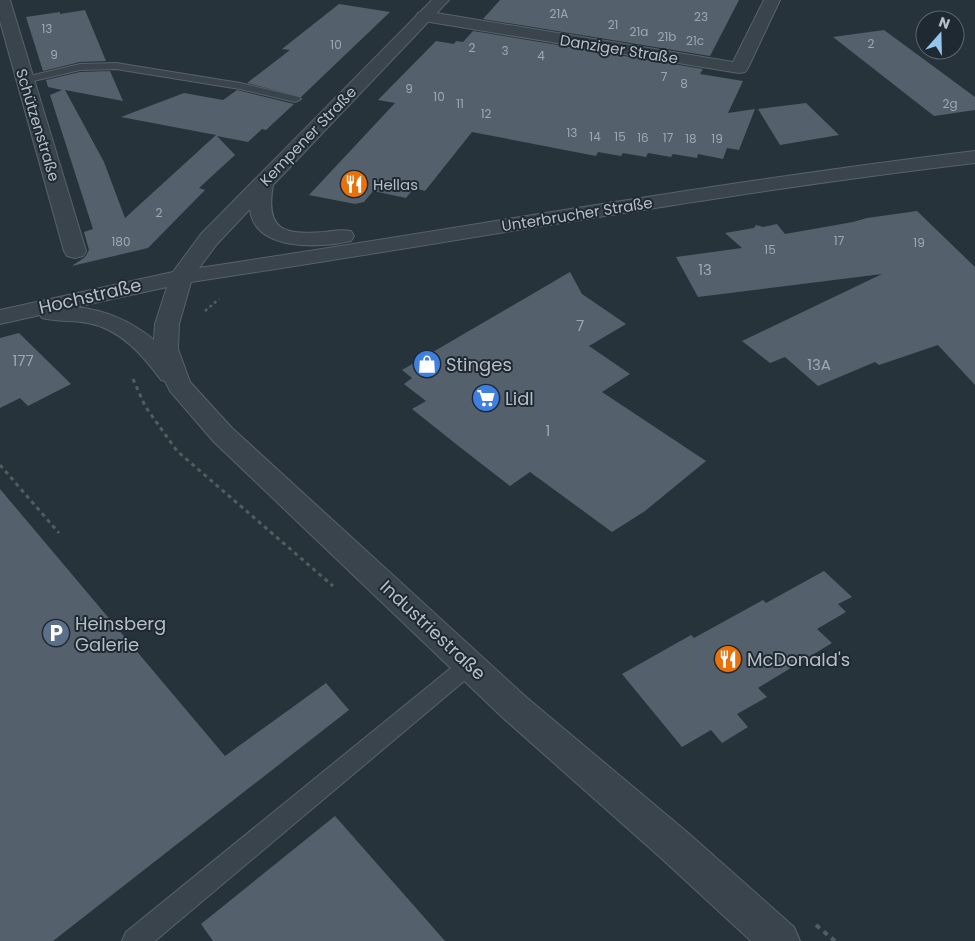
<svg xmlns="http://www.w3.org/2000/svg" width="975" height="941" viewBox="0 0 975 941" font-family="Poppins,sans-serif">
	<style>
		.building { fill: #54616c }
		.lines { fill: none; stroke-linecap: round; stroke-linejoin: round }
		.service-casing { stroke: #58626a; stroke-width: 2 }
		.minor-casing { stroke: #58626a; stroke-width: 2 }
		.tertiary-casing { stroke: #58626a; stroke-width: 2 }
		.path-far2 { stroke: #4d605f; stroke-width: 2.5; stroke-dasharray: 3 3; stroke-linecap: butt }
		.path-far1 { stroke: #4d605f; stroke-width: 3; stroke-dasharray: 4 4; stroke-linecap: butt }
		.path { stroke: #4d605f; stroke-width: 4; stroke-dasharray: 5 5; stroke-linecap: butt }
		.service { fill: #3a444c; fill-rule: evenodd }
		.minor { fill: #3a444c; fill-rule: evenodd }
		.tertiary { fill: #3a444c; fill-rule: evenodd }
		.labels { text-anchor: middle; dominant-baseline: central; stroke-width: 4; stroke-linejoin: round; paint-order: stroke }
		.far-number-label { font-size: 12px; fill: #9ea8b0 }
		.far-street-label { font-size: 15px; fill: #b6bfc7; stroke: #1f2931 }
		.far-poi-label { font-size: 15px; fill: #b6bfc7; stroke: #1f2931; text-anchor: start }
		.number-label { font-size: 15px; fill: #9ea8b0 }
		.street-label { font-size: 18px; fill: #b6bfc7; stroke: #1f2931 }
		.poi-label { font-size: 18px; fill: #b6bfc7; stroke: #1f2931; text-anchor: start }
	</style>
	<rect width="100%" height="100%" fill="#27333b"/>
	<!-- building -->
	<g class="building">
		<path d="M500,0H739L710,56L483,19Z"/>
		<path d="M339,4L390,12L301,97L247,83L290,50L282,49Z"/>
		<path d="M85,10L106,61L80,62L43,71L26,17L60,12V14Z"/>
		<path d="M884,30L975,97V110L934,116L833,37Z"/>
		<path d="M473,31L703,69L700,74L743,81L728,113L755,109L739,150L727,148L723,159L698,154L697,158L673,154L671,157L648,153L646,157L623,153L621,156L598,152L596,156L472,132L425,191L414,188L406,198L373,191L364,202L355,204L309,195L395,103L378,100L436,41L454,44L456,41L463,42Z"/>
		<path d="M110,71L123,101L65,90L104,162L125,218L216,135L121,117L184,93L223,100L237,90L294,104L266,130L262,129L248,142L217,136L235,155L199,188L205,190L148,248L72,266L85,257L89,250L84,232L93,229L50,95L62,90L48,87L46,80L80,72Z"/>
		<path d="M806,103L839,135L780,145L758,109Z"/>
		<path d="M917,211L975,267V385L938,345L879,365L875,362L818,386L785,357L770,363L742,341L882,274L698,297L676,257L742,248L725,233L754,228L756,225L763,227L777,224L785,234L853,222L867,218Z"/>
		<path d="M570,272L582,294L626,324L589,346L630,374L602,392L706,461L645,511L612,532L530,472L510,486L461,448L412,409L426,401L404,384L412,378L402,370Z"/>
		<path d="M19,333L71,384L28,406L20,398L0,408V338Z"/>
		<path d="M0,489L225,756L326,683L349,710L53,941H0Z"/>
		<path d="M824,571L852,597L838,604L846,612L817,629L832,643L758,688L767,697L737,714L748,727L722,743L711,730L682,747L622,674L691,635L694,638L763,600L766,603Z"/>
		<path d="M335,816L445,941H213L201,924Z"/>
	</g>
	<g class="lines">
		<!-- service casing -->
		<g class="service-casing">
			<g id="service">
				<path d="M116,63L240,83L299,97L301,99L295,102L240,89L116,69L80,70L25,83L19,80L21,78L80,64Z"/>
				<path d="M469,656L476,659L479,665L476,671L155,941H122L126,932L462,659Z"/>
			</g>
		</g>
		<!-- minor casing -->
		<g class="minor-casing">
			<g id="minor">
				<path d="M0,0H10L86,251L83,256L75,258L67,256L64,251L0,21Z"/>
				<path d="M764,0H780L748,68L745,72L739,73L424,21L418,19L416,16L418,13L424,11L733,62Z"/>
			</g>
		</g>
		<!-- tertiary casing -->
		<g class="tertiary-casing">
			<path id="tertiary" d="M432,0H449L273,185C265,230 283,235 324,232C333,231 341,229 351,231L354,236L351,241C321,248 254,252 250,209L217,244L199,268C458,229 715,182 975,151V163C712,194 452,243 191,282L179,324L178,349L190,382L232,428L526,697L687,832L794,927L800,941H751L661,858L502,717L214,442L170,391L165,381L161,380C143,355 120,329 88,323C73,320 57,322 42,318L40,315L0,324V310L173,272L201,234ZM167,287L155,324L154,340C131,321 106,310 76,307Z"/>
		</g>
		<!-- path-far2 -->
		<path class="path-far2" d="M205,311L219,299"/>
		<!-- path-far1 -->
		<g class="path-far1">
			<path d="M133,379L145,406L177,451L333,586"/>
			<path d="M0,465L59,533"/>
		</g>
		<!-- path -->
		<path class="path" d="M816,925L835,941"/>
		<!-- service -->
		<use href="#service" class="service"/>
		<!-- minor -->
		<use href="#minor" class="minor"/>
		<!-- tertiary -->
		<use href="#tertiary" class="tertiary"/>
	</g>
	<!-- icons -->
	<defs>
		<g id="restaurant-disc" transform="scale(1.4375)"><circle r="9.5" fill="#e8710a" stroke="#1f2931"/><path d="M-5-6h1v4h1v-4h1v4h1v-4h1v5L-1.5 .5V6h-2V.5L-5-1ZM5-6V6H3V1.5H1.5Q1.5-4 5-6Z" fill="#fff"/></g>
		<g id="shop-disc" transform="scale(1.4375)"><circle r="9.5" fill="#3f7fe0" stroke="#1f2931"/><path d="M-5-2.5h2.3a2.7 3.5 0 0 1 5.4 0H5L5.5 6h-11ZM-1.5-2.5h3a1.5 2.3 0 0 0-3 0Z" fill="#fff"/></g>
		<g id="supermarket-disc" transform="scale(1.4375)"><circle r="9.5" fill="#3f7fe0" stroke="#1f2931"/><path d="M-6-5.5h2.5l.6 2H6L4.5 2H-2.5L-4.4-4H-6ZM-1.5 3.2a1.3 1.3 0 1 0 .1 0ZM3 3.2a1.3 1.3 0 1 0 .1 0Z" fill="#fff"/></g>
		<g id="parking-disc" transform="scale(1.4375)"><circle r="9.5" fill="#5c6f8a" stroke="#1f2931"/><path d="M-3.5-5.5H1a3.5 3.5 0 0 1 0 7H-1V5.5H-3.5ZM-1-3.4V-.6H.8a1.4 1.4 0 0 0 0-2.8Z" fill="#fff"/></g>
	</defs>
	<g fill-rule="evenodd">
		<use href="#restaurant-disc" x="354" y="184"/>
		<use href="#shop-disc" x="427" y="364"/>
		<use href="#supermarket-disc" x="486" y="398"/>
		<use href="#parking-disc" x="56" y="633"/>
		<use href="#restaurant-disc" x="728" y="659"/>
	</g>
	<g class="labels">
		<!-- far-number labels -->
		<g class="far-number-label">
			<text x="559" y="13">21A</text>
			<text x="701" y="16">23</text>
			<text x="613" y="24">21</text>
			<text x="47" y="28">13</text>
			<text x="639" y="31">21a</text>
			<text x="667" y="36">21b</text>
			<text x="695" y="40">21c</text>
			<text x="871" y="43">2</text>
			<text x="336" y="44">10</text>
			<text x="472" y="47">2</text>
			<text x="505" y="50">3</text>
			<text x="54" y="54">9</text>
			<text x="541" y="55">4</text>
			<text x="664" y="76">7</text>
			<text x="684" y="83">8</text>
			<text x="409" y="88">9</text>
			<text x="439" y="96">10</text>
			<text x="460" y="103">11</text>
			<text x="950" y="103">2g</text>
			<text x="486" y="113">12</text>
			<text x="572" y="132">13</text>
			<text x="595" y="136">14</text>
			<text x="620" y="136">15</text>
			<text x="643" y="137">16</text>
			<text x="668" y="137">17</text>
			<text x="691" y="138">18</text>
			<text x="717" y="138">19</text>
			<text x="159" y="212">2</text>
			<text x="839" y="240">17</text>
			<text x="121" y="241">180</text>
			<text x="919" y="242">19</text>
			<text x="770" y="249">15</text>
		</g>
		<!-- far-street labels -->
		<g class="far-street-label">
			<text transform="translate(619 49) rotate(9)">Danziger Straße</text>
			<text transform="translate(38 125) rotate(73)">Schützenstraße</text>
			<text transform="translate(308 136) rotate(-46)">Kempener Straße</text>
			<text transform="translate(577 214) rotate(-9)">Unterbrucher Straße</text>
		</g>
		<!-- far-poi labels -->
		<g class="far-poi-label">
			<text x="373" y="184">Hellas</text>
		</g>
		<!-- number labels -->
		<g class="number-label">
			<text x="705" y="269">13</text>
			<text x="580" y="325">7</text>
			<text x="23" y="360">177</text>
			<text x="819" y="364">13A</text>
			<text x="548" y="430">1</text>
		</g>
		<!-- street labels -->
		<g class="street-label">
			<text transform="translate(90 296) rotate(-13)">Hochstraße</text>
			<text transform="translate(433 630) rotate(43)">Industriestraße</text>
		</g>
		<!-- poi labels -->
		<g class="poi-label">
			<text x="446" y="364">Stinges</text>
			<text x="505" y="398">Lidl</text>
			<text x="75" y="623">Heinsberg<tspan x="75" dy="21">Galerie</tspan></text>
			<text x="747" y="659">McDonald's</text>
		</g>
	</g>
	<!-- north arrow -->
	<g transform="translate(940 35) rotate(20)"><circle r="24" fill="#1f2931" stroke="#5b656d"/>
	<path d="M0-4L9 19L0 12L-9 19Z" fill="#95c4ed"/>
	<text y="-8" font-size="14" font-weight="bold" text-anchor="middle" fill="#b6bfc7">N</text>
	</g>
</svg>
